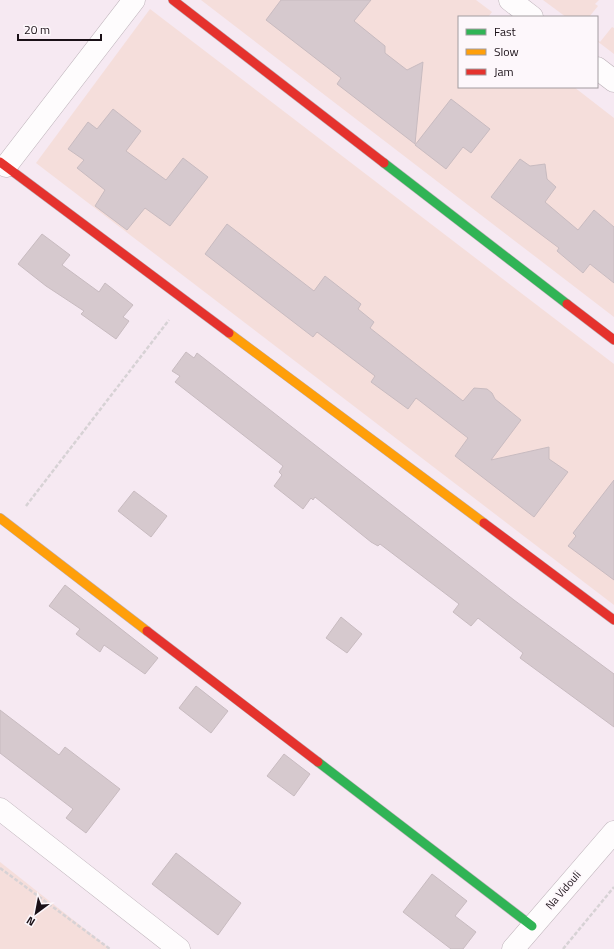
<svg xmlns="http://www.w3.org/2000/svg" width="614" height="949" viewBox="0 0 614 949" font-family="'Titillium Web',sans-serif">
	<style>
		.green { fill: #f5dedb }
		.building { fill: #d6c9ce; stroke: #c8bbc0 }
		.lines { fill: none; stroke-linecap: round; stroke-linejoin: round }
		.street-casing { stroke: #bbb0b7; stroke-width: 23 }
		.fast-casing { stroke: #bbb0b7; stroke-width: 10 }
		.slow-casing { stroke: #bbb0b7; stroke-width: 10 }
		.jam-casing { stroke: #bbb0b7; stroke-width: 10 }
		.path { stroke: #d7d2d5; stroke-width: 2.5; stroke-dasharray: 4 2; stroke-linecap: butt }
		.street { stroke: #fefcfd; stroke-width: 22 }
		.fast { stroke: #30b455; stroke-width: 9 }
		.slow { stroke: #ff9f0a; stroke-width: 9 }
		.jam { stroke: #e5322d; stroke-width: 9 }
		.labels { text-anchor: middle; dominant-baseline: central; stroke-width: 3.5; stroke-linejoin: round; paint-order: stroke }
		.street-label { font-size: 11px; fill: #1a1017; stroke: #fdf7fb }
	</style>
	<rect width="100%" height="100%" fill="#f6e9f2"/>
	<!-- green -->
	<g class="green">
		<path d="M201,0H476L492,12L488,17H459V87H574L614,118V227L594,211L578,230L575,228L557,251L583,273L590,264L614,283V317Z"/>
		<path d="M543,0H599L595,4L598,6L589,17H566Z"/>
		<path d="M150,9L614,364V605L36,163Z"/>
		<path d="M612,27L614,28V54L597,41V39L600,42Z"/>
		<path d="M0,862L110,949H0Z"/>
	</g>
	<!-- building -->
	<g class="building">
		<path d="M281,0H371L354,21L385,46V53L407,70L423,62L415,144L337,84L341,78L266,20Z"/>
		<path d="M451,99L490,129L471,153L463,147L446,169L415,145Z"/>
		<path d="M113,109L141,131L126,151L166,180L183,158L208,177L170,226L145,208L127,230L95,206L105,190L77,168L84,160L68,149L88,122L97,129Z"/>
		<path d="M520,159L530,166L545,164L547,179L556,187L545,202L578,230L594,210L614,227V283L590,264L583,273L557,251L559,248L491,197Z"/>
		<path d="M227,224L314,291L325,276L361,304L358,309L374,322L370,328L463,401L474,388L487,389L492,393L495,399L521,420L491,460L549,447V459L568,472L534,517L455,456L468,438L416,398L408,409L371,382L375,376L317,332L313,337L205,254Z"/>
		<path d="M42,234L70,255L62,265L99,292L105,283L133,305L123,317L129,321L116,339L81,314L84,311L46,286L18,264Z"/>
		<path d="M186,352L194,358L197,353L514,600L614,674V727L520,658L523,653L478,618L471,626L453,612L459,604L380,544L378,546L371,542L315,497L313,500L311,498L303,509L274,486L282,475L279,472L283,466L175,382L180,376L172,371Z"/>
		<path d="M614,480V580L568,546L576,536L573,533Z"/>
		<path d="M134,491L167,516L151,537L118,511Z"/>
		<path d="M65,585L158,658L145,674L104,645L100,652L76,634L80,629L49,606Z"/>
		<path d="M341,617L362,634L347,653L326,638Z"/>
		<path d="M196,686L228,711L211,733L179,708Z"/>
		<path d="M0,710L59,755L65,747L120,789L86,833L66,818L73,809L0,753Z"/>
		<path d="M284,754L310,774L294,796L267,776Z"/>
		<path d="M176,853L241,903L218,935L152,884Z"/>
		<path d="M432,874L467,901L455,916L476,932L463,949H451L403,912Z"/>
	</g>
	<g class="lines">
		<!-- street casing -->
		<g class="street-casing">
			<g id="street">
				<path d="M510,0L532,17"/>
				<path d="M597,68L614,81"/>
				<path d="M6,166L134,0"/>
				<path d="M0,809L179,949"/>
				<path d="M513,949L614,832"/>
			</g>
		</g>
		<!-- fast casing -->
		<g class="fast-casing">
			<g id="fast">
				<path d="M384,163L567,304"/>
				<path d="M318,762L532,926"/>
			</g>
		</g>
		<!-- slow casing -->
		<g class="slow-casing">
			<g id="slow">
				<path d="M229,333L484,523"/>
				<path d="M0,518L147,631"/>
			</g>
		</g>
		<!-- jam casing -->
		<g class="jam-casing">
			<g id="jam">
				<path d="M173,0L384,163"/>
				<path d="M0,162L229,333"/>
				<path d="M567,304L614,340"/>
				<path d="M484,523L614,620"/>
				<path d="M147,631L318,762"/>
			</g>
		</g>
		<!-- path -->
		<g class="path">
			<path d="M26,506L169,320"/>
			<path d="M0,868L110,949"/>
			<path d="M563,949L614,887"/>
		</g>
		<!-- street -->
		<use href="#street" class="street"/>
		<!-- fast -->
		<use href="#fast" class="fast"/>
		<!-- slow -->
		<use href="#slow" class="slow"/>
		<!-- jam -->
		<use href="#jam" class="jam"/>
	</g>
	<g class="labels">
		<!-- street labels -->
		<g class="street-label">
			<text transform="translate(563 890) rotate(-49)">Na Vidouli</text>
		</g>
	</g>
	<!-- legend -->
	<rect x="458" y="16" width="140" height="72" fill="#fdf7fb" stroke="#a29ba0"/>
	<rect x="466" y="29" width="20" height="6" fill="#30b455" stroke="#a29ba0"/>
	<text x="494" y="36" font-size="12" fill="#1a1017">Fast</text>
	<rect x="466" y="49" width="20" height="6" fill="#ff9f0a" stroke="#a29ba0"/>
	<text x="494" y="56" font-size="12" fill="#1a1017">Slow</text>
	<rect x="466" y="69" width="20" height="6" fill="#e5322d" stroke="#a29ba0"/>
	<text x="494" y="76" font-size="12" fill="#1a1017">Jam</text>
	<!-- north arrow -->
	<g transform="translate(36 913) rotate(212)" stroke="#fdf7fb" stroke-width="3" paint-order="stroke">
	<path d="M0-3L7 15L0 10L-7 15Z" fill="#1a1017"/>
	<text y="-6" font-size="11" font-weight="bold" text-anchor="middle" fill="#1a1017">N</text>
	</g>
	<!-- scale -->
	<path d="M18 34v6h83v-6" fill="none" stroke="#1a1017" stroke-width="2"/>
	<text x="24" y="34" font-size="12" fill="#1a1017" stroke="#fdf7fb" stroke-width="3" paint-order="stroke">20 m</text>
</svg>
